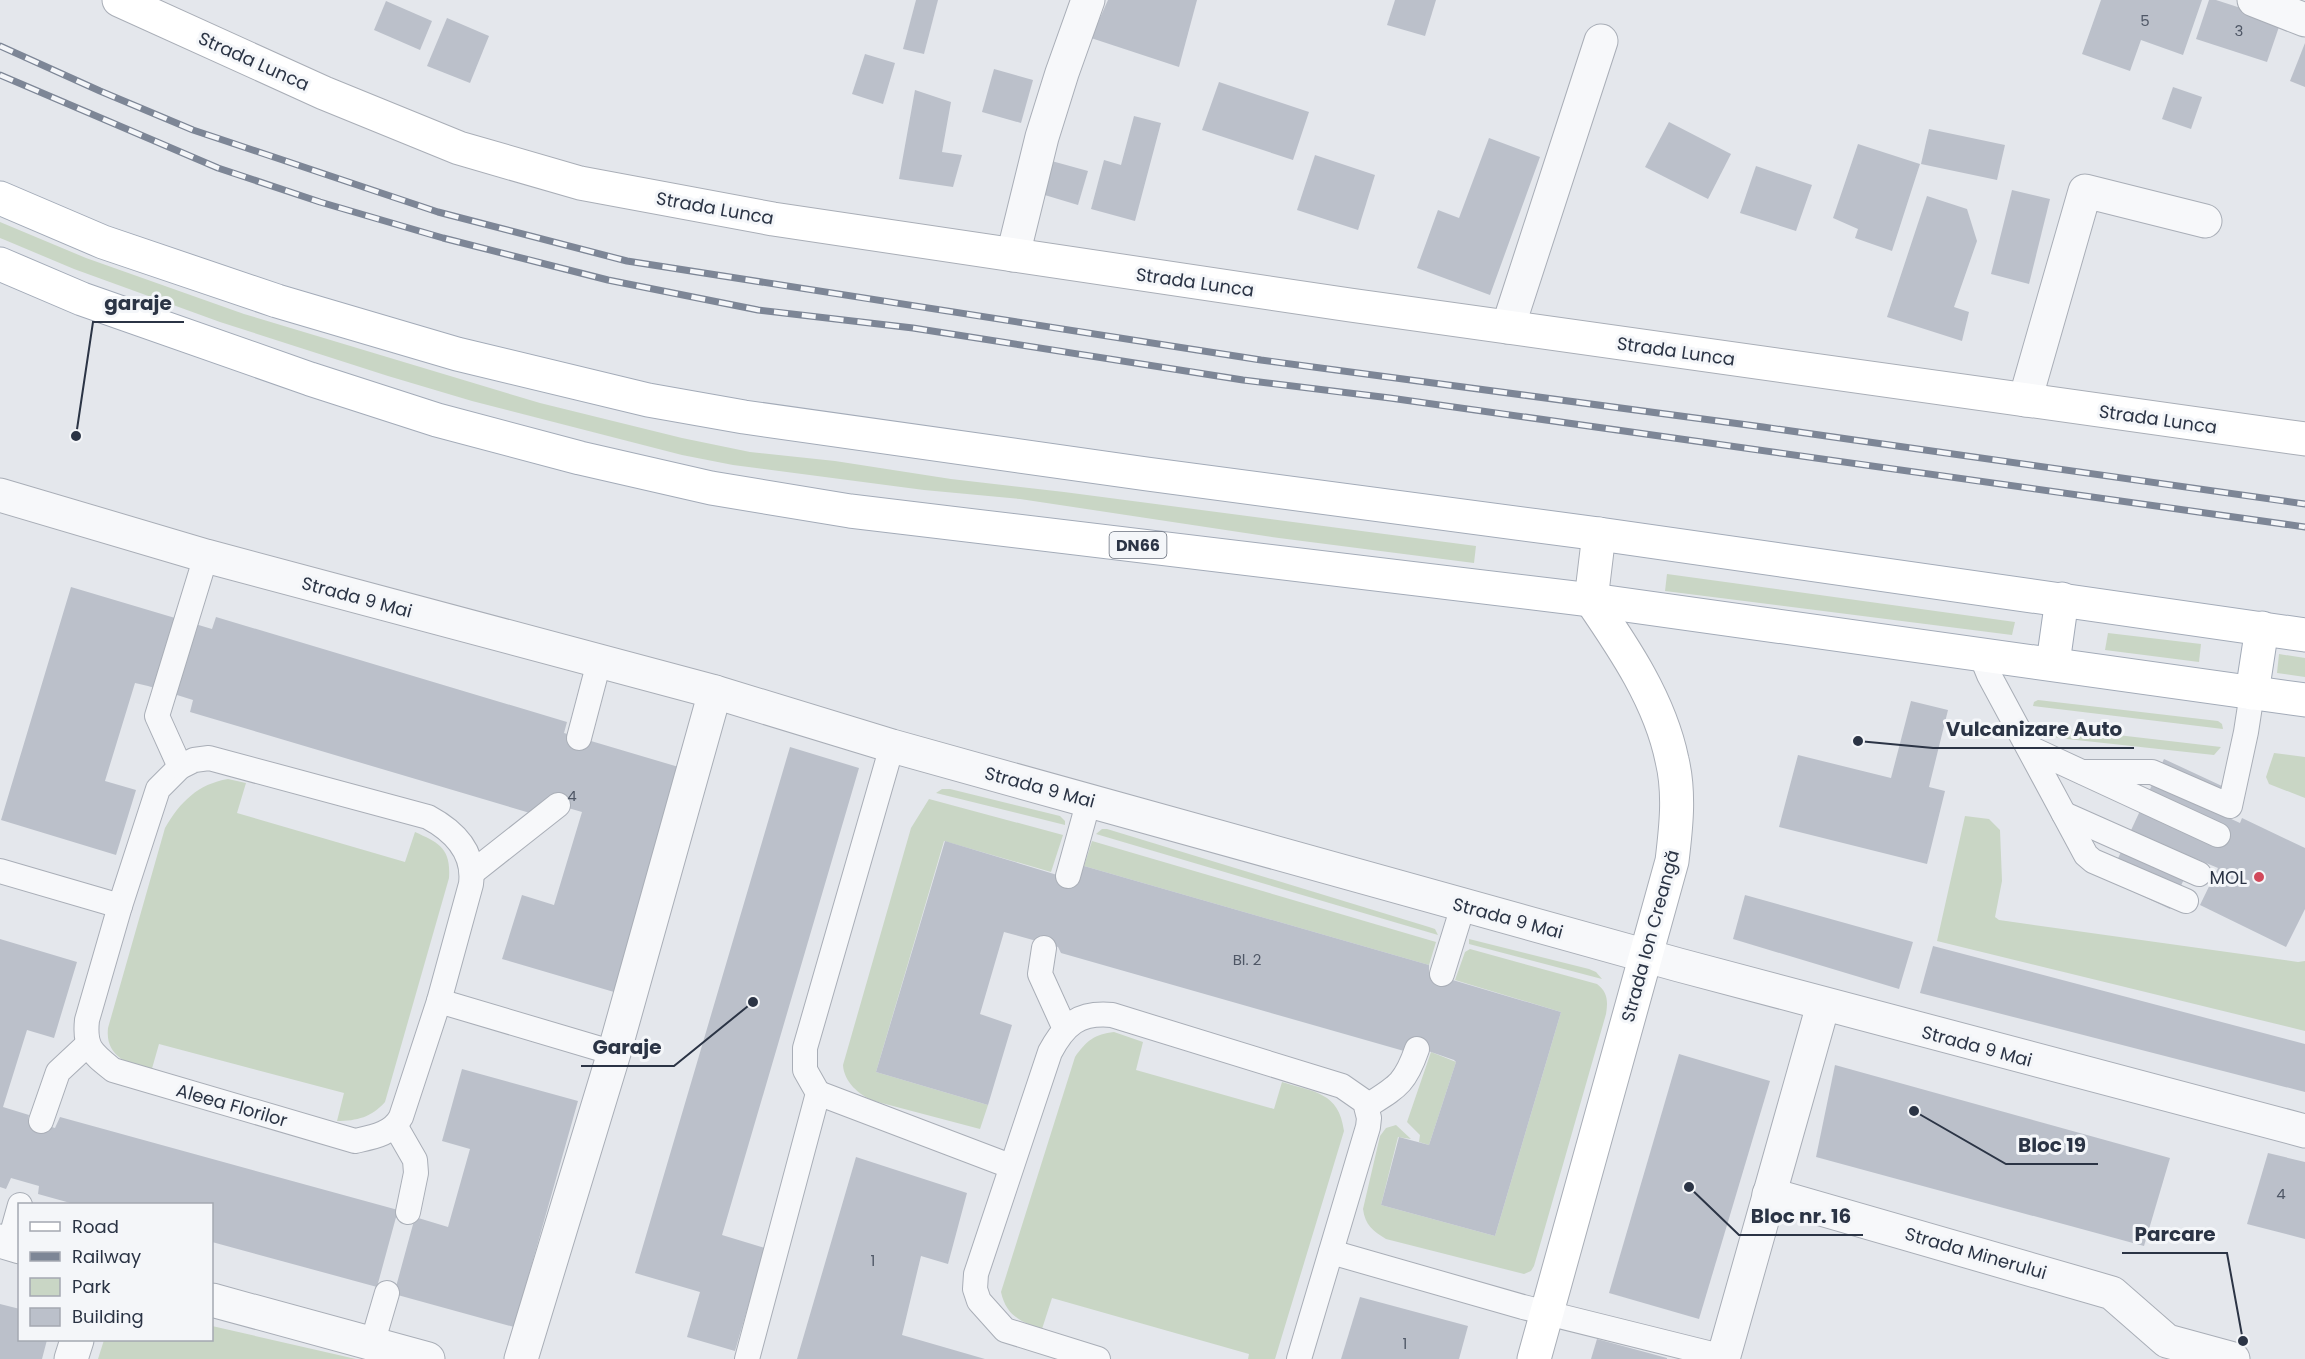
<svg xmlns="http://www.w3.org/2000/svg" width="2305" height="1359" viewBox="0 0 2305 1359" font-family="Poppins,sans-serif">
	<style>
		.green { fill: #c9d6c5 }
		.building { fill: #bbc0ca }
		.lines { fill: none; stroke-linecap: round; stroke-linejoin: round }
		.lane-casing { stroke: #a9aeb7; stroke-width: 26 }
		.street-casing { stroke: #a9aeb7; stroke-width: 35 }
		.secondary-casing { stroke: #a9aeb7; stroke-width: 35 }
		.primary-casing { stroke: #a3abb8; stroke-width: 35 }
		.lane { stroke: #f7f8fa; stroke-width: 24 }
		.street { stroke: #f7f8fa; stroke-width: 33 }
		.secondary { stroke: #fff; stroke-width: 33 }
		.primary { stroke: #fff; stroke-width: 33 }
		.rail-casing { stroke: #7d8696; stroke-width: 7 }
		.rail { stroke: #f4f6f9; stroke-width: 4.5; stroke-dasharray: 14; stroke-linecap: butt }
		.poi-dot { fill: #d1495b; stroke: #f4f6f9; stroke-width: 2 }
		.labels { text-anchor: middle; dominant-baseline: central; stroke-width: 6; stroke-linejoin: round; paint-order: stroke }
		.number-label { font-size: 15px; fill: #4f5766 }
		.shield { fill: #f4f6f9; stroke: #676e7b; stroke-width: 1.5 }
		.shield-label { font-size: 16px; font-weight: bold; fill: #2b3445 }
		.street-label { font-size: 18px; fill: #2b3445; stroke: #f4f6f9 }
		.poi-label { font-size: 18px; fill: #2b3445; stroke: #f4f6f9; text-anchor: end }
		.leader { fill: none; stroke: #2b3445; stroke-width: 2 }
		.callout-dot { fill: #2b3445; stroke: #f4f6f9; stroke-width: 2 }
		.callout-label { font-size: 20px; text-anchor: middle; font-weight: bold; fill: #2b3445; stroke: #f4f6f9; stroke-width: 6; stroke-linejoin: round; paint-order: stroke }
	</style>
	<rect width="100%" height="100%" fill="#e4e7ec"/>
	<!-- green -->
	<g class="green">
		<path d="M0,222L86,258L244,314L540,403L682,438L750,452L835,461L951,479L1064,492L1476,546L1474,563L1279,538L1020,499L924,490L733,465L682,455L472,401L388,376L220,322L74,269L5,240L0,238Z"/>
		<path d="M1667,574L2015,622L2012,635L1665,591Z"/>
		<path d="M2108,633L2201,644L2199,662L2105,650Z"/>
		<path d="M2279,654L2305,658V677L2277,673Z"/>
		<path d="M2038,700L2218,721L2222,724L2223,729L2033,706L2034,702Z"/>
		<path d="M2040,726L2221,747L2214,755L2058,738L2049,735Z"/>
		<path d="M2274,753L2305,757V798L2269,784L2266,777Z"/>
		<path d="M228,779L246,783L237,813L405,862L415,832C439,843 451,848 449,878L385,1102C372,1117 357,1121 337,1121L344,1093L159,1044L151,1072C128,1063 105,1057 108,1028L165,828C180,802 198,784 228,779Z"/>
		<path d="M942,789H950L1060,816L1065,821V825L936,793Z"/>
		<path d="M929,799L1063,835L1051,872L944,841L876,1072L988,1105L980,1129L874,1101C859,1095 844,1082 843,1065L911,828Z"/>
		<path d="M1965,816L1989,819L2000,830L2002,881L1995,917L1999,920L2298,962L2305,961V1031L1937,941Z"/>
		<path d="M1102,829H1107L1429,927L1435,929L1438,935L1096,834Z"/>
		<path d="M1092,841L1436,942L1429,965L1084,866Z"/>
		<path d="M1469,939L1589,969L1596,972L1602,979L1469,944Z"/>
		<path d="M1470,949L1597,984C1608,992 1608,1002 1606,1014L1534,1266L1531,1271L1524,1274L1386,1239C1373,1231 1365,1225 1363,1209L1380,1136L1386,1128L1396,1125L1411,1139L1398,1137L1381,1205L1495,1236L1561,1012L1455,980L1465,952Z"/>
		<path d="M1114,1032L1143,1042L1136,1070L1274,1109L1282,1082C1314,1092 1339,1092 1344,1131L1275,1359H1248L1249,1354L1052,1298L1042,1329C1020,1322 1006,1315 1001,1292L1075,1057C1086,1041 1095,1034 1114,1032Z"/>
		<path d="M1431,1052L1456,1062L1429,1145L1419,1142L1420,1135L1407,1122Z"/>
		<path d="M212,1326L356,1359H98L104,1340H212Z"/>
	</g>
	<!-- building -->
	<g class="building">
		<path d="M916,0H938L924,54L903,49Z"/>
		<path d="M1108,0H1197L1179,67L1091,38Z"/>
		<path d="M1395,0H1436L1425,36L1387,25Z"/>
		<path d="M2101,0H2202L2183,55L2141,40L2130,71L2082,54Z"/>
		<path d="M2209,0H2216L2281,21L2267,62L2196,39Z"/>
		<path d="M386,1L432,21L420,50L374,30Z"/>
		<path d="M447,18L489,36L470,83L427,66Z"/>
		<path d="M2305,43V87L2290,81Z"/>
		<path d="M865,54L895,63L883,104L852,94Z"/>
		<path d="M994,69L1033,80L1021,123L982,112Z"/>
		<path d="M1219,82L1309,112L1293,160L1202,130Z"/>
		<path d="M2173,87L2202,97L2191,129L2162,119Z"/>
		<path d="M915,90L951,102L942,152L962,155L953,187L899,179Z"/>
		<path d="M1134,116L1161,123L1135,221L1091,209L1104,160L1121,165Z"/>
		<path d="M1669,122L1731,154L1708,199L1645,167Z"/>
		<path d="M1929,129L2005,145L1997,180L1921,164Z"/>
		<path d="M1489,138L1540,157L1490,295L1417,268L1438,210L1459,218Z"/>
		<path d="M1858,144L1920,164L1892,251L1855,238L1858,229L1833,218Z"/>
		<path d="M1315,155L1375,175L1358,230L1297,210Z"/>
		<path d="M1048,160L1088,171L1078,205L1038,193Z"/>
		<path d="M1756,166L1812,185L1796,231L1740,213Z"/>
		<path d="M2012,190L2050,199L2029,284L1991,274Z"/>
		<path d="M1927,196L1967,209L1977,241L1954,307L1969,312L1962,341L1887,317Z"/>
		<path d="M71,587L212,629L216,617L567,722L564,733L682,768L614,992L502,959L522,895L554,905L582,812L544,801L540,816L190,712L193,700L148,686L135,683L105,781L136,790L116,855L1,820Z"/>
		<path d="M1911,701L1948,710L1929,787L1945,791L1927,864L1779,827L1798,755L1891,778Z"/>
		<path d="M790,747L859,768L722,1235L765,1248L735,1351L687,1337L700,1292L635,1273Z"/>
		<path d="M2164,759L2222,786L2212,810L2240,823L2242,818L2305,848V909L2286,947L2200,905L2218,868L2194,858L2170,909L2108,880Z"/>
		<path d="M945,841L1077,881L1079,880L1084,866L1429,965V973L1561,1012L1495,1236L1381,1205L1399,1137L1429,1145L1456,1062L1454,1060L1408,1044L1404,1051L1061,953L1058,947L1033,940L1004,932L980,1014L1012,1025L988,1105L876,1072Z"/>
		<path d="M1745,895L1913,942L1899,989L1733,939Z"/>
		<path d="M0,939L77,962L54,1038L27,1030L3,1107L29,1115L28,1120L55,1128L60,1117L398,1210L377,1287L212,1242V1204H74L38,1194L39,1186L11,1178L6,1189L0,1187Z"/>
		<path d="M1933,946L2305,1044V1092L1920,993Z"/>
		<path d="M1679,1054L1770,1081L1699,1319L1609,1293Z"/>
		<path d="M1835,1065L2170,1158L2144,1246L1816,1157Z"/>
		<path d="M462,1069L578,1101L514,1327L394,1294L415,1217L448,1227L470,1149L442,1141Z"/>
		<path d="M2268,1153L2305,1162V1239L2247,1224Z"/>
		<path d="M856,1157L967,1193L948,1264L921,1256L902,1335L985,1359H797Z"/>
		<path d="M1360,1297L1468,1326L1459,1359H1341Z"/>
		<path d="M0,1304L20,1309V1340H47L42,1359H0Z"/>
		<path d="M1597,1339L1667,1358V1359H1591Z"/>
	</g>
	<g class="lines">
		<!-- lane casing -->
		<g class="lane-casing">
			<g id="lane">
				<path d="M1980,653L1989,675L2086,855L2093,861L2186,901"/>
				<path d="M579,738L599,662"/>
				<path d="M2030,748L2218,835"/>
				<path d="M209,758L428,817C454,831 475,852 471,884L439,1001L401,1117C392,1134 373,1137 355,1141L113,1070C92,1053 84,1048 87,1020L120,906L158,789L180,767L194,760Z"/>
				<path d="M180,767L157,716L206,556"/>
				<path d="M2083,772H2152L2230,806L2246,732L2252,693"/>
				<path d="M2064,814L2199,874"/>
				<path d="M0,871L120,906"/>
				<path d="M473,872L558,805"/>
				<path d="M1068,876L1089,800"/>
				<path d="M1044,948L1040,974L1065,1029"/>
				<path d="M1442,974L1463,906"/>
				<path d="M439,1001L614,1053"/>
				<path d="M818,1093L1010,1166"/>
				<path d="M1367,1106C1397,1087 1405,1084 1417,1049"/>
				<path d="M41,1121L58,1072L88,1044"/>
				<path d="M396,1127L415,1160L416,1173L408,1212"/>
				<path d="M9,1244L20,1205"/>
				<path d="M1331,1252L1523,1307L1724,1357"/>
				<path d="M372,1344L387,1293"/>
				<path d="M747,1359L818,1093L805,1070V1048L892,746"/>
				<path d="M1098,1359L1005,1330L979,1301L975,1289L976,1274L1050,1052C1065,1024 1079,1012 1112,1015L1342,1086L1365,1102L1369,1118L1368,1127L1299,1359"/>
			</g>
		</g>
		<!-- street casing -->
		<g class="street-casing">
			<g id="street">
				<path d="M2254,0L2305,20"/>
				<path d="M1013,255L1042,137L1062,73L1088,0"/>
				<path d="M1508,327L1601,41"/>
				<path d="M2025,400L2085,191L2205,221"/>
				<path d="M0,495L206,556L715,692L892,746L1679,965L2305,1131"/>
				<path d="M1769,1194L2112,1293L2167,1341L2233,1359"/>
				<path d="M0,1241L20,1247"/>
				<path d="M212,1300L428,1359"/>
				<path d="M71,1359L77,1340"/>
				<path d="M521,1359L614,1053L715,692"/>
				<path d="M1723,1359L1823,1005"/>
			</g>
		</g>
		<!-- secondary casing -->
		<g class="secondary-casing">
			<g id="secondary">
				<path d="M119,0L324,93L459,148L580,183L773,219L1350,305L2305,439"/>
				<path d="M1534,1359L1672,861C1676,828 1680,793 1672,760C1660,701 1624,648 1591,600L1599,534"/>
			</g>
		</g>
		<!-- primary casing -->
		<g class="primary-casing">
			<g id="primary">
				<path d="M0,198L103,242L277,301L457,354L648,400L744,417L1147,474L1599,534L2305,635"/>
				<path d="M0,264L82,299L310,379L437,420L580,458L711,488L850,511L1591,600L2305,700"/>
				<path d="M2053,663L2062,599"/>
				<path d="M2252,693L2262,628"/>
			</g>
		</g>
		<!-- lane -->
		<use href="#lane" class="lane"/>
		<!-- street -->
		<use href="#street" class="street"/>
		<!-- secondary -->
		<use href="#secondary" class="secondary"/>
		<!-- primary -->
		<use href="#primary" class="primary"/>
		<!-- rail casing -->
		<g class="rail-casing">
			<g id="rail">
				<path d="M0,46L100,91L193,130L438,212L627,261L1261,360L1763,427L2305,504"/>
				<path d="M0,75L218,168L320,202L443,238L608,280L758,310L913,328L1243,380L1390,398L2305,527"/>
			</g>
		</g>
		<!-- rail -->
		<use href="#rail" class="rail"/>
	</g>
	<!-- markers -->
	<circle class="poi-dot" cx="2259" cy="877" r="6"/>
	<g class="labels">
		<!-- number labels -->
		<g class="number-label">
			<text x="2145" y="20">5</text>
			<text x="2239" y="30">3</text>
			<text x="572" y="795">4</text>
			<text x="1247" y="959">Bl. 2</text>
			<text x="2281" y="1193">4</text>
			<text x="873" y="1260">1</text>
			<text x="1405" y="1343">1</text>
		</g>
		<!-- shield labels -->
		<rect class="shield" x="1109.5" y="532" width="57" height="26" rx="4.5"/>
		<g class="shield-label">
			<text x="1138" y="545">DN66</text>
		</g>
		<!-- street labels -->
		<g class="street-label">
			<text transform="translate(254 61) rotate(24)">Strada Lunca</text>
			<text transform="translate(715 208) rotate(10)">Strada Lunca</text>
			<text transform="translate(1195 282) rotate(8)">Strada Lunca</text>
			<text transform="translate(1676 351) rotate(8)">Strada Lunca</text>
			<text transform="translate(2158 419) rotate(8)">Strada Lunca</text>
			<text transform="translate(357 597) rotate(15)">Strada 9 Mai</text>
			<text transform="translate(1040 787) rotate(15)">Strada 9 Mai</text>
			<text transform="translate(1508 918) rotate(15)">Strada 9 Mai</text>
			<text transform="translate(1650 936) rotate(-75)">Strada Ion Creangă</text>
			<text transform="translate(1977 1046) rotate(15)">Strada 9 Mai</text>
			<text transform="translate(232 1105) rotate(16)">Aleea Florilor</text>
			<text transform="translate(1976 1253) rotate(16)">Strada Minerului</text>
		</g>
		<!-- poi labels -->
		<g class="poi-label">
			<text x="2247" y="877">MOL</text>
		</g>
	</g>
	<!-- callouts -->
	<path class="leader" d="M76 436L93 322H184M1858 741L1933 748H2134M753 1002L674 1066H581M1914 1111L2006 1164H2098M1689 1187L1739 1235H1863M2243 1341L2227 1253H2122"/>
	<g class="callout-dot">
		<circle cx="76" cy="436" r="6"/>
		<circle cx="1858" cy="741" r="6"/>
		<circle cx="753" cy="1002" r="6"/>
		<circle cx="1914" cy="1111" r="6"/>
		<circle cx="1689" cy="1187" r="6"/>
		<circle cx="2243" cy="1341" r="6"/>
	</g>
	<g class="callout-label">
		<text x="138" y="310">garaje</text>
		<text x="2034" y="736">Vulcanizare Auto</text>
		<text x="627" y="1054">Garaje</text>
		<text x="2052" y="1152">Bloc 19</text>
		<text x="1801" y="1223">Bloc nr. 16</text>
		<text x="2175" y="1241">Parcare</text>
	</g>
	<!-- legend -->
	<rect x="18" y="1203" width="195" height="138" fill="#f4f6f9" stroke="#a4a8b1" stroke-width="1.5"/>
	<rect x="30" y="1222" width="30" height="9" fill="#ffffff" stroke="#a4a8b1" stroke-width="1.5"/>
	<text x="72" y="1233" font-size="18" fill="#2b3445">Road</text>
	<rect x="30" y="1252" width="30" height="9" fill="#7d8696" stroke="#a4a8b1" stroke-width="1.5"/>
	<text x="72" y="1263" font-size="18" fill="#2b3445">Railway</text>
	<rect x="30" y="1278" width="30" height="18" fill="#c9d6c5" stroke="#a4a8b1" stroke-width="1.5"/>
	<text x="72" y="1293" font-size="18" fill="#2b3445">Park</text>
	<rect x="30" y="1308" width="30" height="18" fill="#bbc0ca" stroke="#a4a8b1" stroke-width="1.5"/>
	<text x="72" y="1323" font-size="18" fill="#2b3445">Building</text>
</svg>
